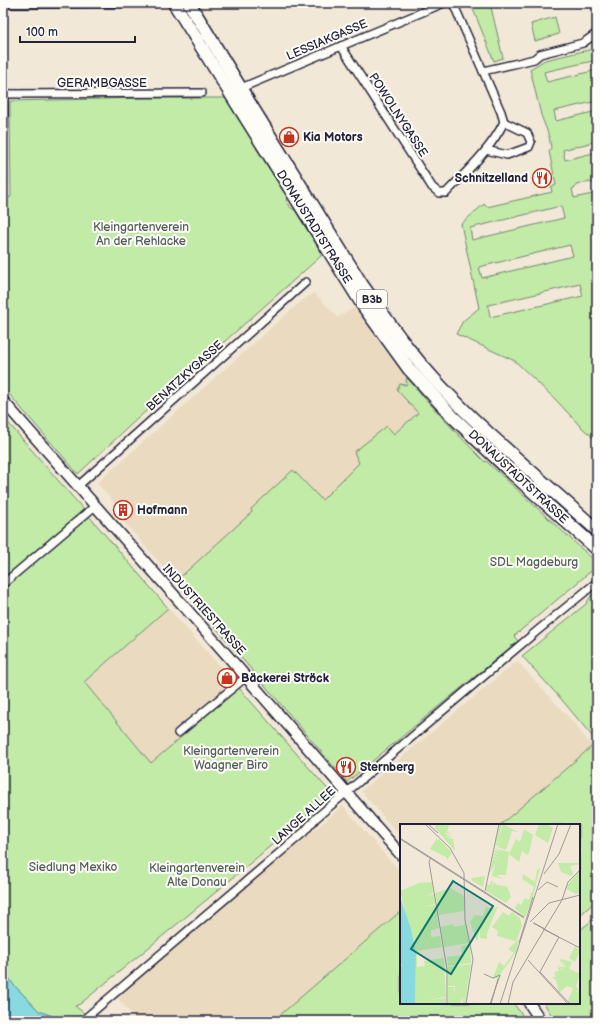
<svg xmlns="http://www.w3.org/2000/svg" width="600" height="1024" viewBox="0 0 600 1024" font-family="'Balsamiq Sans',sans-serif">
	<style>
		.built { fill: #eadac0 }
		.green { fill: #c2eba7; stroke: #728671; fill-rule: evenodd }
		.water { fill: #88d9e0; stroke: #5f909e }
		.lines { fill: none; stroke-linecap: round; stroke-linejoin: round }
		.street-casing { stroke: #22223b; stroke-width: 10 }
		.secondary-casing { stroke: #22223b; stroke-width: 13 }
		.primary-casing { stroke: #22223b; stroke-width: 15 }
		.street { stroke: #fdfcf7; stroke-width: 7 }
		.secondary { stroke: #fdfcf7; stroke-width: 10 }
		.primary { stroke: #fdfcf7; stroke-width: 12 }
		.labels { text-anchor: middle; dominant-baseline: central; stroke-width: 4; stroke-linejoin: round; paint-order: stroke }
		.shield { fill: #fdfcf7; stroke: #646373; stroke-width: 1 }
		.shield-label { font-size: 11px; font-weight: bold; fill: #22223b }
		.street-label { font-size: 12px; fill: #22223b; stroke: #fdfcf7 }
		.poi-label { font-size: 12px; font-weight: bold; fill: #22223b; stroke: #fdfcf7; text-anchor: start }
		.park-label { font-size: 12px; fill: #525e5b; stroke: #fdfcf7 }
		.inset-road { fill: none; stroke: #9f9999; stroke-width: 1 }
		.view { fill: #0f766e; fill-opacity: 0.15; stroke: #0f766e; stroke-width: 2 }
		.inset-edge { fill: none; stroke: #22223b; stroke-width: 2 }
	</style>
	<rect width="100%" height="100%" fill="#f2e8d7"/>
	<filter id="ink" filterUnits="userSpaceOnUse"><feTurbulence type="fractalNoise" baseFrequency=".025" numOctaves="2"/><feDisplacementMap in="SourceGraphic" scale="8" xChannelSelector="R" yChannelSelector="G"/><feConvolveMatrix kernelMatrix="1 2 1 2 8 2 1 2 1" color-interpolation-filters="sRGB"/></filter>
	<g filter="url(#ink)">
		<!-- built -->
		<g class="built">
			<path d="M314,293L335,314L337,318L355,307L378,341L403,374L431,406L458,434L322,500L251,509L253,512L176,581L112,509L116,505L97,483L300,302Z"/>
			<path d="M168,608L239,688L151,763L84,682Z"/>
			<path d="M517,661L572,721L592,746L500,825H401V837L361,791Z"/>
			<path d="M343,806L391,862H392L401,872V911L273,1021H137L116,996Z"/>
		</g>
		<!-- green -->
		<g class="green">
			<path d="M460,3H490L503,58L494,61L473,9L461,4Z"/>
			<path d="M555,17L559,34L535,41L531,24Z"/>
			<path d="M597,48V60L544,72L547,82L597,70V101L554,111L556,121L597,111V141L563,150L565,160L597,152V182L591,183L590,182L576,185V187L572,189L574,198L597,193V441L580,426L557,401L515,361L456,334L463,321L479,308L461,224L484,204L487,207L552,192L551,187L556,185L549,151L551,148L549,136L541,115L530,69L545,60ZM561,206L564,218L472,240L470,228ZM570,245L573,256L482,278L479,267ZM580,284L583,296L490,317L488,305Z"/>
			<path d="M145,98H225L287,196L286,200L291,208L295,210L321,252V256L136,420L78,474L3,387V199L11,197L10,101Z"/>
			<path d="M407,378C432,407 458,435 485,462L486,461L596,562V567L514,636L518,641L347,782L176,581L252,512L251,509L293,470L322,500L359,463L354,452L387,426L394,434L418,413L397,390L400,384L405,385L407,384L406,379Z"/>
			<path d="M3,417L84,510L3,579Z"/>
			<path d="M88,515L168,608L84,682L151,763L239,688L332,794L210,897L80,1004L75,1006L94,1021H61L52,1016L39,1011L13,984L3,970V589Z"/>
			<path d="M597,593V900L579,916V825H500L597,742L562,700L522,656L586,604L591,596Z"/>
			<path d="M401,911V1003H513L527,1021H273Z"/>
			<path d="M597,916V1021H555L544,1003H579V931Z"/>
		</g>
		<!-- water -->
		<path class="water" d="M3,970L13,984L39,1011L52,1016L61,1021H3Z"/>
		<g class="lines">
			<!-- street casing -->
			<g class="street-casing">
				<g id="street">
					<path d="M3,4L155,3"/>
					<path d="M341,46L432,187L439,193H446C467,171 491,149 504,122L501,112L453,3"/>
					<path d="M483,71L518,63L534,59L540,54L583,43L597,33"/>
					<path d="M3,76L4,127"/>
					<path d="M241,88L444,3"/>
					<path d="M3,94L202,93"/>
					<path d="M486,150L507,155L529,147L531,142L527,133L504,122"/>
					<path d="M78,486L306,282"/>
					<path d="M3,584L95,506"/>
					<path d="M178,733L246,677"/>
					<path d="M82,1021L304,832L316,818L537,631L597,582"/>
				</g>
			</g>
			<!-- secondary casing -->
			<g class="secondary-casing">
				<g id="secondary">
					<path d="M3,401L226,654L401,855"/>
					<path d="M529,1003L541,1021"/>
				</g>
			</g>
			<!-- primary casing -->
			<g class="primary-casing">
				<g id="primary">
					<path d="M174,3L364,307L409,369L452,416L512,473L597,549"/>
					<path d="M189,3L247,99L362,285C385,317 407,350 434,379C454,401 475,421 497,441C530,471 563,500 597,530"/>
				</g>
			</g>
			<!-- street -->
			<use href="#street" class="street"/>
			<!-- secondary -->
			<use href="#secondary" class="secondary"/>
			<!-- primary -->
			<use href="#primary" class="primary"/>
		</g>
	</g>
	<!-- icons -->
	<defs>
		<g id="shop-ring" transform="scale(1)"><circle r="9.5" fill="#fdfcf7" stroke="#c8321e" stroke-width="1.5"/><path d="M-5-2.5h2.3a2.7 3.5 0 0 1 5.4 0H5L5.5 6h-11ZM-1.5-2.5h3a1.5 2.3 0 0 0-3 0Z" fill="#c8321e"/></g>
		<g id="restaurant-ring" transform="scale(1)"><circle r="9.5" fill="#fdfcf7" stroke="#c8321e" stroke-width="1.5"/><path d="M-5-6h1v4h1v-4h1v4h1v-4h1v5L-1.5 .5V6h-2V.5L-5-1ZM5-6V6H3V1.5H1.5Q1.5-4 5-6Z" fill="#c8321e"/></g>
		<g id="building-ring" transform="scale(1)"><circle r="9.5" fill="#fdfcf7" stroke="#c8321e" stroke-width="1.5"/><path d="M-4-6H4V6H1V3H-1V6H-4ZM-2.5-4.3h1.7v1.8h-1.7ZM.8-4.3h1.7v1.8H.8ZM-2.5-1h1.7V.8h-1.7ZM.8-1h1.7V.8H.8Z" fill="#c8321e"/></g>
	</defs>
	<g fill-rule="evenodd">
		<use href="#shop-ring" x="289" y="137"/>
		<use href="#restaurant-ring" x="542" y="178"/>
		<use href="#building-ring" x="123" y="510"/>
		<use href="#shop-ring" x="227" y="678"/>
		<use href="#restaurant-ring" x="346" y="767"/>
	</g>
	<g class="labels">
		<!-- shield labels -->
		<rect class="shield" x="357" y="290" width="30" height="18" rx="3"/>
		<g class="shield-label">
			<text x="372" y="299">B3b</text>
		</g>
		<!-- street labels -->
		<g class="street-label">
			<text transform="translate(327 40) rotate(-23)">LESSIAKGASSE</text>
			<text x="102" y="83">GERAMBGASSE</text>
			<text transform="translate(398 115) rotate(57)">POWOLNYGASSE</text>
			<text transform="translate(314 227) rotate(58)">DONAUSTADTSTRASSE</text>
			<text transform="translate(185 376) rotate(-42)">BENATZKYGASSE</text>
			<text transform="translate(518 477) rotate(43)">DONAUSTADTSTRASSE</text>
			<text transform="translate(204 610) rotate(48)">INDUSTRIESTRASSE</text>
			<text transform="translate(304 816) rotate(-42)">LANGE ALLEE</text>
		</g>
		<!-- poi labels -->
		<g class="poi-label">
			<text x="303" y="137">Kia Motors</text>
			<text x="528" y="178" text-anchor="end">Schnitzelland</text>
			<text x="137" y="510">Hofmann</text>
			<text x="241" y="678">Bäckerei Ströck</text>
			<text x="360" y="767">Sternberg</text>
		</g>
		<!-- park labels -->
		<g class="park-label">
			<text x="141" y="227">Kleingartenverein<tspan x="141" dy="14">An der Rehlacke</tspan></text>
			<text x="534" y="562">SDL Magdeburg</text>
			<text x="231" y="751">Kleingartenverein<tspan x="231" dy="14">Waagner Biro</tspan></text>
			<text x="73" y="867">Siedlung Mexiko</text>
			<text x="197" y="868">Kleingartenverein<tspan x="197" dy="14">Alte Donau</tspan></text>
		</g>
	</g>
	<!-- overview -->
	<g transform="translate(400 824)">
		<rect width="180" height="180" fill="#f2e8d7"/>
		<path d="M36,0H40L39,6L41,0L49,1L47,8L52,10L44,9L52,13L43,12L53,15L55,27L35,4ZM100,0H102L98,16L103,0L118,8L112,7L106,26L94,22L102,23L94,20L95,18L103,20L95,17ZM139,0H147L153,4L148,19L135,11ZM124,5L133,11L129,29L127,31L122,27L119,38L109,30L116,15L120,18ZM37,14V17L39,15L52,29L47,36L46,33L30,25ZM94,24L109,28L106,51H96L103,55L92,52L95,39L89,51L92,35L99,37L92,34L93,32L100,34L93,31L94,29L101,31L94,28L95,26L102,28ZM158,39H180V40L170,42L173,50L171,52L161,48ZM140,44L133,73L125,93L113,83L115,84L118,79L121,81L125,74L129,76L131,70H128L132,69L134,63L122,55L123,50L135,58L137,46ZM180,46V69L176,70L165,64ZM85,52L83,63L71,56L72,54ZM91,57H93L91,68L94,58L97,61L107,62L111,73L106,79L86,67L87,60L90,61ZM32,58L33,69L26,72L34,70L36,80L23,83L36,81L39,104L31,106V113L40,112L42,123L17,127V143L25,142L24,137L44,134L46,173L28,176L46,174V180H15L16,132L0,67L19,59ZM50,64L64,72V87L39,91L35,69L47,65L48,67ZM98,82L87,109V115L80,114V106L77,118L70,98L75,91L83,92L86,83L93,85ZM103,88L109,92L112,88L120,94L122,102L116,117L97,112L98,107L92,103ZM65,99L69,119L44,123L41,103L53,100L54,103L64,101ZM119,115L117,127L101,149L100,155L93,154L99,138L104,142L114,129L108,125ZM70,121L71,139L48,142L47,133L62,131L61,122ZM175,122L180,127L175,138L169,134ZM161,135L172,138L169,145L180,150L176,162L180,168L173,166L180,169V180H170L168,177L173,164L167,162L159,169L156,156L152,153H156L154,149L158,150L154,148L159,147L157,143L164,146L157,142L166,143L160,138L167,141L160,137ZM71,140L65,180H63V174L59,180H48V163H54V172L55,162H48V143Z" fill="#c2eba7"/>
		<path d="M0,73L11,105L16,130L15,180H0V143L2,141L0,137Z" fill="#88d9e0"/>
		<path class="inset-road" d="M25,0L50,24L64,49L65,96L73,135L66,180M28,0L38,9M0,14L124,93M0,15L124,94M31,33L29,38L47,145V180M144,50L159,30L171,0M138,66L147,58L158,63M85,67L99,0M130,98L149,79L180,71M133,99L159,113L140,148L170,180M134,99L145,105M143,105L180,124M144,106L162,76L168,58L180,46M119,119L133,73M128,136L168,180M84,150L93,154L100,151M90,180L100,151M91,180L98,155M100,180L158,0M108,180L113,158L144,106"/>
		<path class="view" d="M53,57L93,82L51,150L11,125Z"/>
		<rect width="180" height="180" class="inset-edge"/>
	</g>
	<!-- margin -->
	<rect width="600" height="1024" fill="none" stroke="#fdfcf7" stroke-width="16"/>
	<rect x="8" y="8" width="584" height="1008" fill="none" stroke="#22223b" stroke-width="1.5" filter="url(#ink)"/>
	<!-- scale -->
	<path d="M20 36v6h115v-6" fill="none" stroke="#22223b" stroke-width="2"/>
	<text x="26" y="36" font-size="12" fill="#22223b" stroke="#fdfcf7" stroke-width="3" paint-order="stroke">100 m</text>
</svg>
